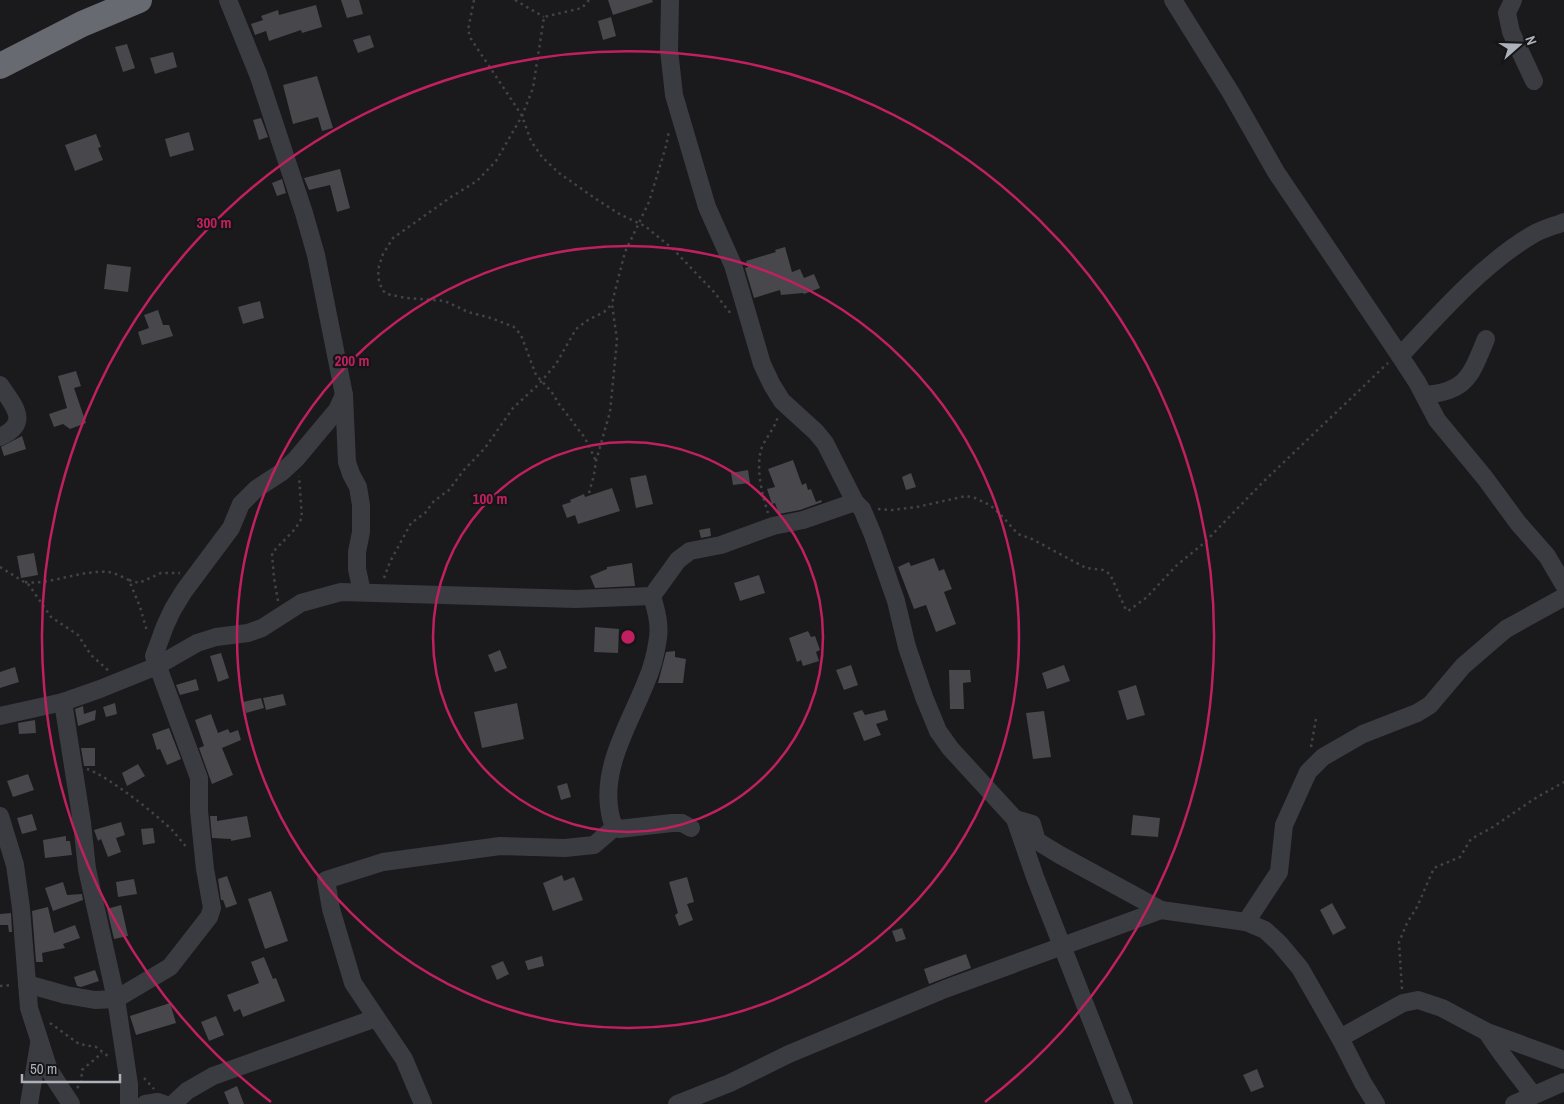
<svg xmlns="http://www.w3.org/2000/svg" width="1564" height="1104" viewBox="0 0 1564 1104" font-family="'Archivo Narrow',sans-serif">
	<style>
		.building { fill: #47474c }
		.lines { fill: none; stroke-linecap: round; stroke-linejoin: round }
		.path { stroke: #414348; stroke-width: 2.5; stroke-dasharray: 2.5 4; stroke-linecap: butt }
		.minor { stroke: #3b3c41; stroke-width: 18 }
		.highway { stroke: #686a71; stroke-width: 26 }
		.ring { fill: none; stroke: #c12060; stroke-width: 2.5 }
		.centre { fill: #c12060; stroke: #151517; stroke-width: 2.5 }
		.ring-label { font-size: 15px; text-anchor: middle; font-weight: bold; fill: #c12060; stroke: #151517; stroke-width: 4.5; stroke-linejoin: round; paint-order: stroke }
	</style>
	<rect width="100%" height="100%" fill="#1a1a1c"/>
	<!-- building -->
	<g class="building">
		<path d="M341,0H359L363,14L347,18Z"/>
		<path d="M608,0H652L653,2L613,15Z"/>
		<path d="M316,5L322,27L302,33L301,30L269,41L266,31L255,35L251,24L263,20L261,16L278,10L279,15Z"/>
		<path d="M611,17L616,36L603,40L598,21Z"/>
		<path d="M370,35L374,47L358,53L353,40Z"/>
		<path d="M127,44L135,68L123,72L115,47Z"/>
		<path d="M173,52L177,67L155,74L150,58Z"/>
		<path d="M317,76L333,128L322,131L318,117L293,124L283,85Z"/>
		<path d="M261,118L268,137L259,140L253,120Z"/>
		<path d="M189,132L194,150L170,157L165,139Z"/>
		<path d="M96,134L101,147L98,148L103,160L75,171L65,145Z"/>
		<path d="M340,169L350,208L337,212L330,185L309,190L304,178Z"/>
		<path d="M282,179L286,193L277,196L272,183Z"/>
		<path d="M785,247L792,272L800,269L804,278L814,274L820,288L804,294L803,293L781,295L780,290L754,298L745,268L748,267L746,261L776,252L775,250Z"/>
		<path d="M107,264L131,267L128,292L104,289Z"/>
		<path d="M260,301L264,318L243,324L238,307Z"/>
		<path d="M158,310L163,325H169L173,336L142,345L138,332L149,328L144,315Z"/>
		<path d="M76,371L81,386L74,388L86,423L70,429L63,424L54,427L49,414L67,408L58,376Z"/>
		<path d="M22,436L26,449L4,456L1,447Z"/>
		<path d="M793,460L802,485L806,483L808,490L811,489L816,502L821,500L822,502L800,510L779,514L775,503L772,504L767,489L775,487L768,469Z"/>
		<path d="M748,470L750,483L733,485L731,473Z"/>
		<path d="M911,473L916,487L906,490L902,477Z"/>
		<path d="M646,475L653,504L636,508L630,478Z"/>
		<path d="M612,488L620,511L578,524L575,515L567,518L562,505L571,502L570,500L584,494L585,497Z"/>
		<path d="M710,528L711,536L701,538L699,530Z"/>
		<path d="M34,553L38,575L21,578L17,556Z"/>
		<path d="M934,558L939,571L944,569L952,589L944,592L956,624L936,632L926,605L914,609L898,567L909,562L911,566Z"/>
		<path d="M632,563L635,586L595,588L590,576L607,569V567Z"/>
		<path d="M759,575L765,593L740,601L734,583Z"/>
		<path d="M595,627L619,629L618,653L594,652Z"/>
		<path d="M808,631L811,637L815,636L820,650L816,652L819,661L803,666L801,660L797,662L789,638Z"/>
		<path d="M500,650L507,668L495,672L488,655Z"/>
		<path d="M675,651V657L686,659L683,683H658L666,652Z"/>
		<path d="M221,653L229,678L218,682L210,656Z"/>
		<path d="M851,665L858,685L844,690L836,670Z"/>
		<path d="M1064,665L1070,681L1047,689L1042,673Z"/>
		<path d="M15,667L19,682L0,688V672Z"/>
		<path d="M949,670H970L971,682L963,683L964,709H950Z"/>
		<path d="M196,679L199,690L180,695L176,685Z"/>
		<path d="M1136,685L1145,715L1127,720L1118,691Z"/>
		<path d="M283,694L286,705L266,710L263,698Z"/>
		<path d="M261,698L264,708L246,713L243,702Z"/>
		<path d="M115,703L117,714L106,717L103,707Z"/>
		<path d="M517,703L524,739L482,748L474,712Z"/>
		<path d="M83,706L84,714L96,710L95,720L78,726L75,709Z"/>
		<path d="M862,710L865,715L885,710L888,720L876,724L881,735L864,741L853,713Z"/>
		<path d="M1044,711L1051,757L1033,759L1026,713Z"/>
		<path d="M211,714L218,733L228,729L230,733L238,730L241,740L222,748L233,775L212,784L199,748L204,746L195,720Z"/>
		<path d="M35,720L36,733L19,734L18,723Z"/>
		<path d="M169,728L181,759L167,765L160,749L157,750L152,734Z"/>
		<path d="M81,748H95V766H84Z"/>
		<path d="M138,764L145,776L127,786L122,773Z"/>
		<path d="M28,774L34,790L13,797L7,781Z"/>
		<path d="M567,783L571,797L561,800L557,786Z"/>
		<path d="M32,814L37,830L22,834L17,818Z"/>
		<path d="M1133,815L1160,818L1158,837L1131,835Z"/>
		<path d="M210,816H217V821L247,816L251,837L231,841V839L212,838Z"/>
		<path d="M121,822L125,835L116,838L121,852L108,857L101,839L98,841L94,830Z"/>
		<path d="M153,828L155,843L143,845L141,829Z"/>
		<path d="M66,836V841H70L72,855L45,858L43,840Z"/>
		<path d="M562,875L564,881L574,877L583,900L553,911L543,883Z"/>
		<path d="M227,876L237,904L226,908L223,900H221L218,879Z"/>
		<path d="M687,877L694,902L687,904L693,920L679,926L675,915L678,913L669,882Z"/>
		<path d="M134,879L137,894L118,897L116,882Z"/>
		<path d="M63,882L67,895L82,894L83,900L53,911L45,888Z"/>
		<path d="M271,891L288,941L265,949L248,899Z"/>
		<path d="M1332,903L1346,928L1333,935L1320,910Z"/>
		<path d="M121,905L128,936L114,939L107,909Z"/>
		<path d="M48,907L54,933L75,925L80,938L63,944L65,948L42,953L43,962H36L32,911Z"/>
		<path d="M11,913L12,932H9L8,925H0V914Z"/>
		<path d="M902,928L906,939L896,942L892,931Z"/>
		<path d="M966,954L971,968L929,984L924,969Z"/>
		<path d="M542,956L544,966L528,970L525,961Z"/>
		<path d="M264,957L273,979L276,978L285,1001L243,1017L240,1009L234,1012L227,995L259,983L251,962Z"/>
		<path d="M503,961L509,974L497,980L491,966Z"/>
		<path d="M95,970L99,981L81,987L77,986L74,977Z"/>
		<path d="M170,1003L176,1023L136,1035L130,1016Z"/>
		<path d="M216,1016L224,1035L209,1041L201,1022Z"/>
		<path d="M1257,1069L1264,1087L1251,1092L1243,1075Z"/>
		<path d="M237,1086L244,1104H229L224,1092Z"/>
	</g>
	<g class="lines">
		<!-- path -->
		<g class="path">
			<path d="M474,0L468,30L471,39L515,105L522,116L531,141L542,157L559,173L596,199L621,215L645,226L651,231L673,249L714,292L731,314"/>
			<path d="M515,0L544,17"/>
			<path d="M589,0L582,8L544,17L533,88L522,116L496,161L477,181L451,197L393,238L383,254L379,266L378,277L382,290L387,294L406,298L445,301L468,312L491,318L514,327L521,335L536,375L551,391L559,404L585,438L596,461"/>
			<path d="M589,493L594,475L596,461L610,412L617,340L612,304L614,295L625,252L649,202L666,146L669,131"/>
			<path d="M878,509L892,510L917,507L966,496L975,498L990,505L1000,514L1018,534L1032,539L1086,568L1103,570L1110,574L1126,610L1128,611L1147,597L1177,565L1204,543L1264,481L1388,363"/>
			<path d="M768,513C762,494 755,467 762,447C767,436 775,428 778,416"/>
			<path d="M0,567L29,585L51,617L78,635L91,655L109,671"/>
			<path d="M384,578L390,562L411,523L425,513L434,501L449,490L463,471L485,448L513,408L539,384L556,364L576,329L588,320L604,312L612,304"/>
			<path d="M129,580L139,583L161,573H180"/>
			<path d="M25,582C52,585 79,570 107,572C114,572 122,577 129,580L140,607L147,631"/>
			<path d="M278,601L274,578L272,553L295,529L302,518L299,476"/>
			<path d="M1311,747L1316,719"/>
			<path d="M87,769C108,776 157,815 173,831C178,837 183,843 188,849"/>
			<path d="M0,986L13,985"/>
			<path d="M1402,989L1399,942L1407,923L1417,907L1434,868L1460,857L1471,839L1493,827L1534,799L1564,782"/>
			<path d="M50,1023L79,1044L96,1047L109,1057"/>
			<path d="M144,1078L154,1089"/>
			<path d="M77,1088L81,1084L82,1070L102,1053"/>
		</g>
		<!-- minor -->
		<g class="minor">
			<path d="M228,0L258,74L304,213L316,255L344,395L347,462L351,474L358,487L361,505V532L357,552V569L362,592"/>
			<path d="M670,0L669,50L674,95L707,207L733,265L762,364L772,385L782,401L816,432L825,443L855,502L862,509L873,535L896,601L907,647L924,697L938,731L950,748L1015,819L1035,877L1124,1104"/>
			<path d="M1173,0L1231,93L1276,172L1398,353L1417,382L1437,420L1485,478L1518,523L1547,556L1564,585"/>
			<path d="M1513,0L1507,13L1511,32L1534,81"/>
			<path d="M1400,356C1439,314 1483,264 1532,235C1542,229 1554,226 1564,222"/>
			<path d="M0,385C14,406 31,423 0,437"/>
			<path d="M1424,395C1467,392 1471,375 1486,339"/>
			<path d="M652,596C656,610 660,623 658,638C656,652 652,669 646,682C630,723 601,767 610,813C611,819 612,826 619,829L672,823H682L691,828"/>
			<path d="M63,702L82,823L87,869L116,999L129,1084V1104"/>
			<path d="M0,716L63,702L100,689L157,666L197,643L216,637L248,633L262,628L301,603L341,592L576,599L652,596L678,560L690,551L721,545L773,526L803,520L855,502"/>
			<path d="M0,816L15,865L21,908L29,1008L49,1070L71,1104"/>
			<path d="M1015,819L1032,824L1037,841L1060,855L1161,910L1246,922L1265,930L1279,943L1300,968L1340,1038L1403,1003L1418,1000L1442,1008L1487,1032L1564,1060"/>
			<path d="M1246,922L1279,872L1284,825L1308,772L1323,757L1363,734L1417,713L1430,705L1463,666L1506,629L1564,597"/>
			<path d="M27,984L66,995L95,1000L116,999L170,967L209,917L212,908L205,869L199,811V778L154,656L165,626L173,609L184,591L231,528L241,504L256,489L282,472L296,459L337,410L344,395"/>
			<path d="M1487,1032C1500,1054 1518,1074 1533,1095"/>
			<path d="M1340,1038L1363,1083L1376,1104"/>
			<path d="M29,1104L39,1044"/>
			<path d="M145,1104L158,1102L164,1104"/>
			<path d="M173,1104L187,1091L213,1076L376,1018"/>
			<path d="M423,1104L404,1059L353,983L331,909L326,880L383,862L500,846L565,848L594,845L615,827"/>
			<path d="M677,1104L730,1083L789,1054L945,989L1161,910"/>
			<path d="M1514,1104L1564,1082"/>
		</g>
		<!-- highway -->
		<path class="highway" d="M0,66L82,24L139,0"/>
	</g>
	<!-- distance rings -->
	<g class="ring">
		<circle cx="628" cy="637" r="195"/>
		<circle cx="628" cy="637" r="391"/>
		<path d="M271 1102A586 586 0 1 1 985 1102"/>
	</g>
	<circle cx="628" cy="637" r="8" class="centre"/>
	<g class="ring-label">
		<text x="214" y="228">300 m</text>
		<text x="352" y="366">200 m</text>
		<text x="490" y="504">100 m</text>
	</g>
	<!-- north arrow -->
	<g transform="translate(1519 45) rotate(70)" stroke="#151517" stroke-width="4" paint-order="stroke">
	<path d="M0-4L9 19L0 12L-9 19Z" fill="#adb1ba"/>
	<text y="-8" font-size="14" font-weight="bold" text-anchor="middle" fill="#adb1ba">N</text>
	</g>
	<!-- scale -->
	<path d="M22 1074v8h98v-8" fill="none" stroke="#adb1ba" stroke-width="2.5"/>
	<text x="30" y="1074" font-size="15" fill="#adb1ba" stroke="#151517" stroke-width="4" paint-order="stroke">50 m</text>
</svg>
